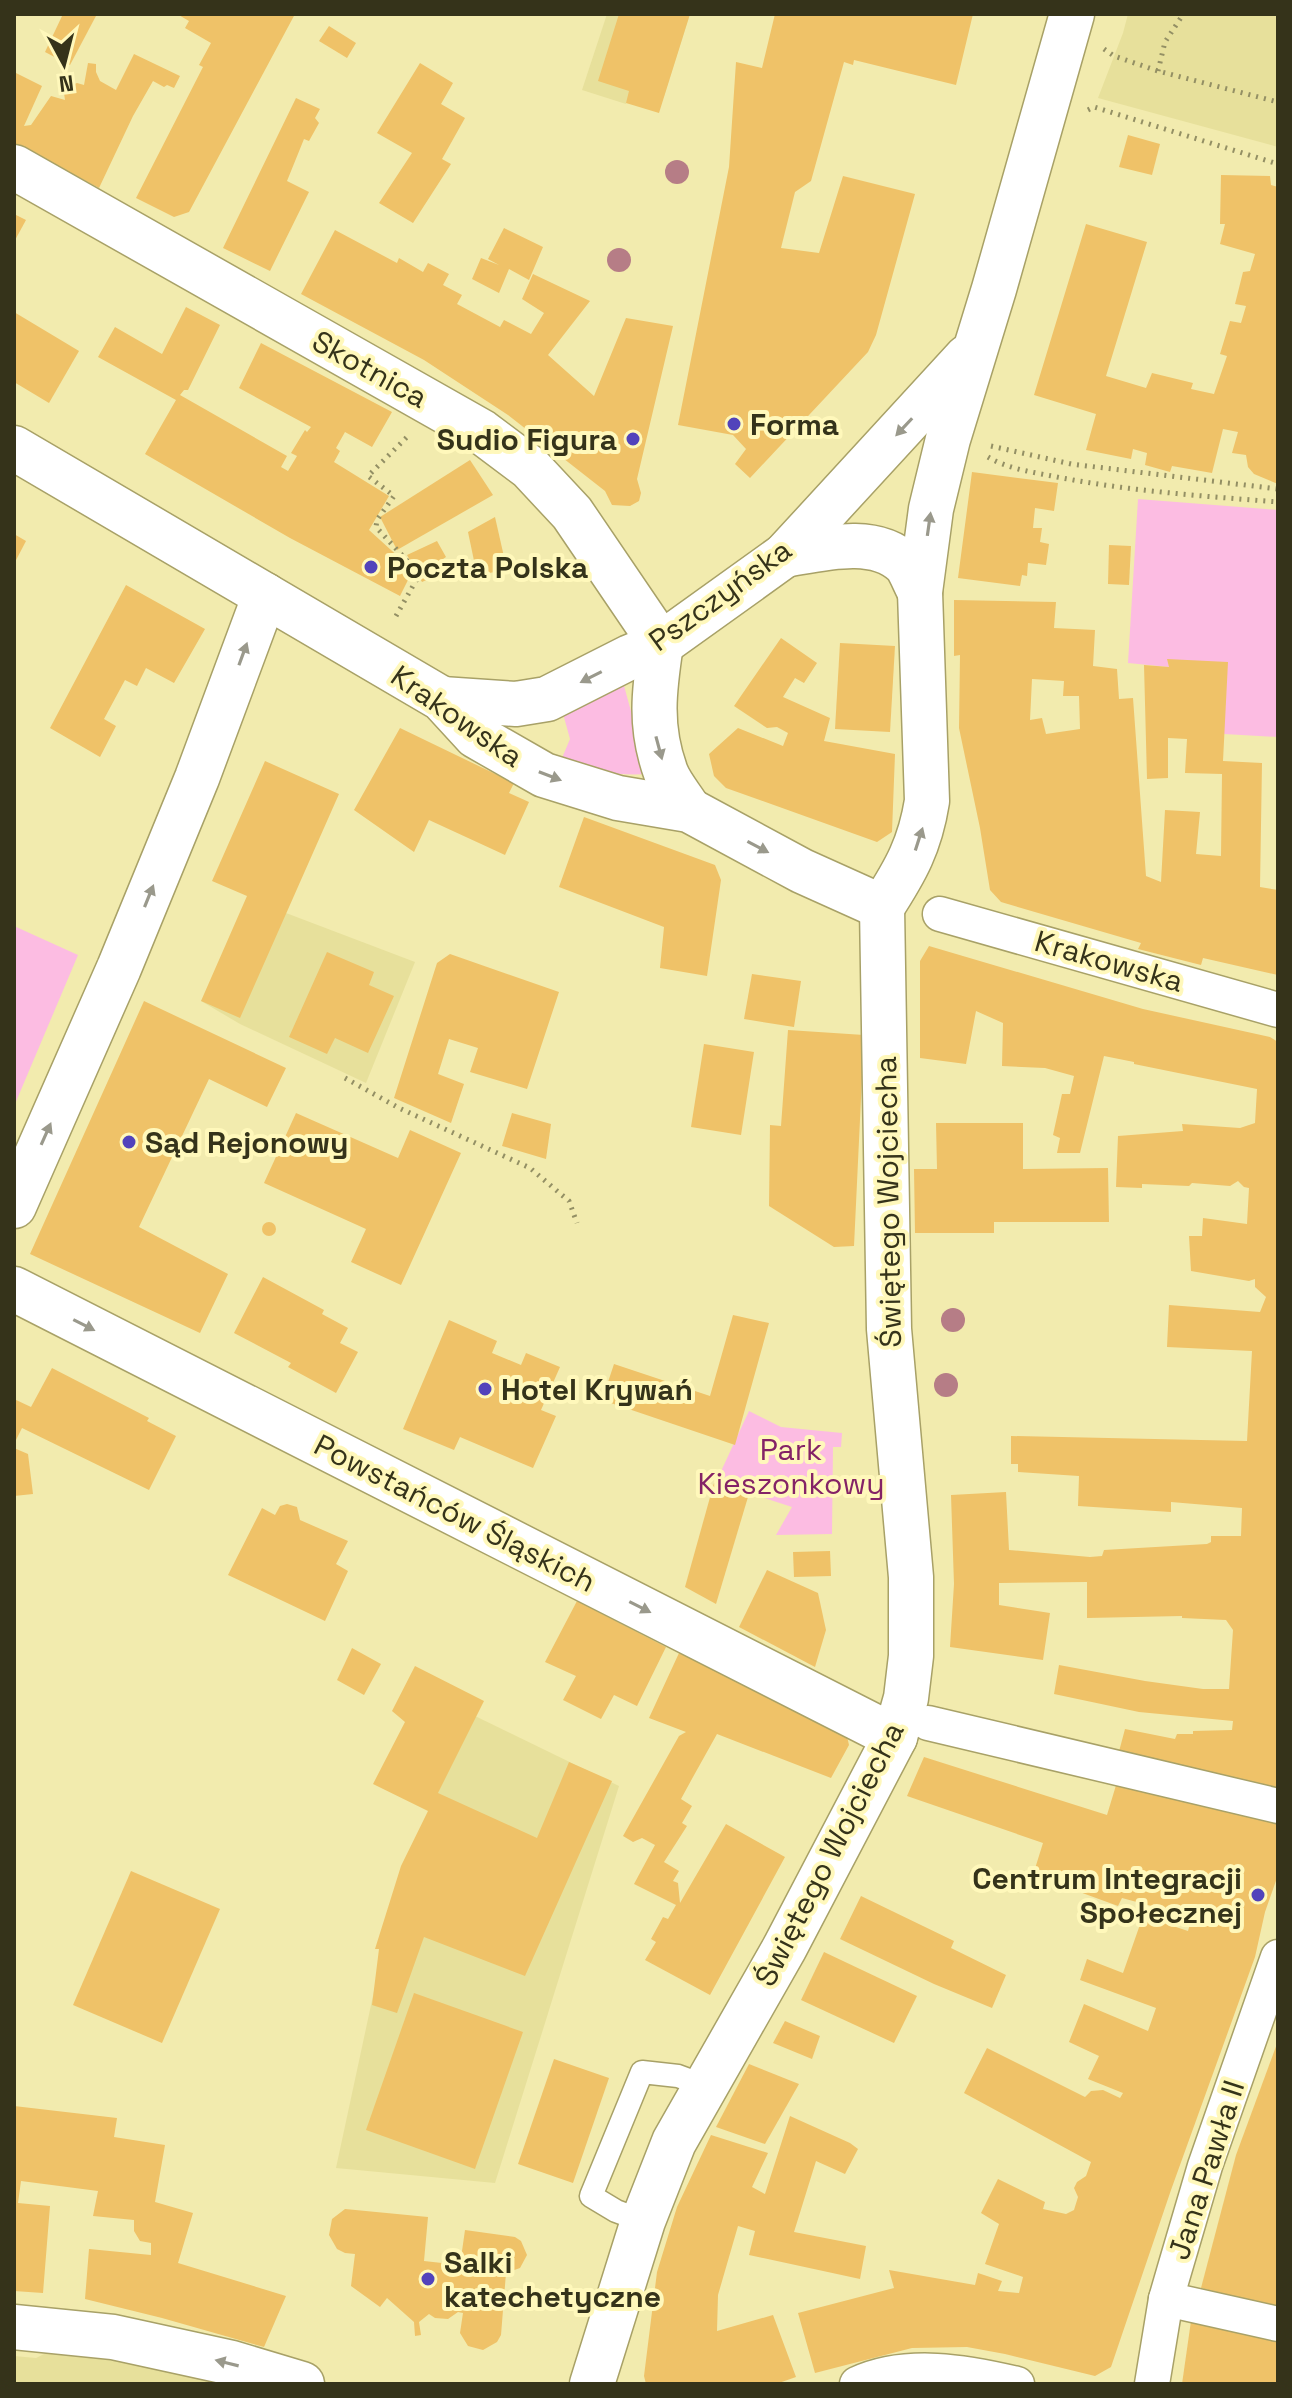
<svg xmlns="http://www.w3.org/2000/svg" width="1292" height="2398" viewBox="0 0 1292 2398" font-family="'Space Grotesk',sans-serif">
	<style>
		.built { fill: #e7e09b }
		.green { fill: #fcbce2 }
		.building { fill: #efc268; fill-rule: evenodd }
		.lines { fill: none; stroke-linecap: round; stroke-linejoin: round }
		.service-casing { stroke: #a8a167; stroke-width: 25 }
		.pedestrian-casing { stroke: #a8a167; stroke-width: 37 }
		.minor-casing { stroke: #a8a167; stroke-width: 47 }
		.tertiary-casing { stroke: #a8a167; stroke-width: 47 }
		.path { stroke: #938f64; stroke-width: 5; stroke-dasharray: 2 6; stroke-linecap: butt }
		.service { stroke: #fff; stroke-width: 22 }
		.pedestrian { stroke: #fff; stroke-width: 34 }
		.minor { stroke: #fff; stroke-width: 44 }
		.tertiary { stroke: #fff; stroke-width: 44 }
		.tree { fill: #b67d86 }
		.oneway { fill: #9a998c }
		.poi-dot { fill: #5243bb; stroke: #fff8bb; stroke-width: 3 }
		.labels { text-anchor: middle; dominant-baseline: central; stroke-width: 8; stroke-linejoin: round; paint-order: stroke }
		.street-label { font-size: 30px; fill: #35331a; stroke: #fff8bb }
		.poi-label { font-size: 30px; font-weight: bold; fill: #35331a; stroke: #fff8bb; text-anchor: start }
		.park-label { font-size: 30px; fill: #842366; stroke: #fff8bb }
	</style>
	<rect width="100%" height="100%" fill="#f2ebae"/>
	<!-- built -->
	<g class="built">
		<path d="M607,14H690L664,96L632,86L626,104L582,90Z"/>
		<path d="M1128,14H1278V147L1098,98L1123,33Z"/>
		<path d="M286,913L415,962L366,1083L240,1024L201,1001Z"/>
		<path d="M473,1715L619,1786L495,2183L336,2168L382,1954L403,1870Z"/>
		<path d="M54,2349L201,2378L222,2384H14V2356L36,2358Z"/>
	</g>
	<!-- green -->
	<g class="green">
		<path d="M1138,499L1278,510V737L1224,734L1168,660L1169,667L1128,663Z"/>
		<path d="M623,682L648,774C614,776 593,771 562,758L570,739L562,710Z"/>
		<path d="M14,926L78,955L15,1104L14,1103Z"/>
		<path d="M749,1411L781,1427L842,1433L841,1447H833L832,1534L776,1535L792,1507L716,1482Z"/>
	</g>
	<!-- building -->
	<g class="building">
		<path d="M63,14H97L70,65L45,52Z"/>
		<path d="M177,14H295L189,212L174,217L136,198L203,67L199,65L211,43L185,28L189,21Z"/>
		<path d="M619,14H690L659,113L626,103L629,91L598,81Z"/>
		<path d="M775,14H973L956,85L854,60L853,65L844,62L811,181L795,192L781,248L819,253L843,176L915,194L876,335L868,352L750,478L735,464L746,449L733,435L678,425L729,167L736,62L762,68Z"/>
		<path d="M329,26L356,43L347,58L319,41Z"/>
		<path d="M134,54L180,76L174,88L167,85L164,87L153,81L133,116L99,188L14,143V72L42,86L24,126L31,125L51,96L65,100L64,93L69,86L77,83L84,85L88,63L96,64V72L100,81L116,90Z"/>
		<path d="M420,63L453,83L441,104L465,118L442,159L451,164L413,223L379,203L412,153L377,133Z"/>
		<path d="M296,98L320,109L315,118L319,123L309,141L304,139L287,181L309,192L270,271L223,248Z"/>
		<path d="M1128,135L1160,144L1152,175L1119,167Z"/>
		<path d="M1221,175L1270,176L1271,185L1278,187V484L1254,474L1248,467L1246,455L1232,453L1238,432L1223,429L1212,473L1172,466L1170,472L1145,465L1147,453L1133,449L1131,459L1086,450L1096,414L1034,395L1086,224L1147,242L1106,376L1146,388L1152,373L1193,383L1191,389L1214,394L1227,356L1220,354L1230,321L1241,323L1246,306L1235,304L1243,272L1250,271L1255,254L1220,244L1225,224H1220Z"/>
		<path d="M14,214L26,220L14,242Z"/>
		<path d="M504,228L543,247L529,280L509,269L499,293L472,279L481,258L499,265L488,259Z"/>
		<path d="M335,230L397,263L399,258L423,272L428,263L449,274L443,285L462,295L457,304L500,327L504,320L531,334L544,313L522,299L533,274L590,301L548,355L594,396L626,318L673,326L637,479L641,493L639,501L630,506L612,505L605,491L508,415L424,360L301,294Z"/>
		<path d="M186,307L220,325L188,390H184L180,395L287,456L281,467L288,471L297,456L291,453L305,430L307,432L311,427L239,388L261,343L392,412L372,447L345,432L336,448L340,451L334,462L389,496L369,530L413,570L400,596L290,538L145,454L176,400L98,357L115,327L162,354Z"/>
		<path d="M14,312L79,351L49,403L14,382Z"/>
		<path d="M470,460L493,495L397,550L380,517Z"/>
		<path d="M972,472L1058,483L1054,511L1035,508L1033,528H1042L1040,542L1049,544L1046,565L1028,563L1027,576L1022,575L1020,586L958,578Z"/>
		<path d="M495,517L507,570L477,575L468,532Z"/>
		<path d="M14,534L26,541L14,564Z"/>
		<path d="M437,541L446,557L437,563L442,573L422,582L407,555Z"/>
		<path d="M1109,545L1131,546L1129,585L1108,584Z"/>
		<path d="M126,585L205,629L174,683L146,668L137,686L125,680L104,719L116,726L100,757L50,728Z"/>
		<path d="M954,600L1056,602L1054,628L1095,630L1093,666L1117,669L1119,699L1133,698L1146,876L1161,882L1165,810L1200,812L1196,854L1221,856L1222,774L1185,773L1187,739L1168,738V778L1147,779L1144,665L1169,667L1167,659L1228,662L1223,761L1262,763L1260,887L1278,890V975L1203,958L1201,965L1138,949L1141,943L1001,902L990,890L980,828L959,728L960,655L954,656ZM1032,679L1064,681L1063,696H1079L1080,729L1046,734L1042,718L1030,720Z"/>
		<path d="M781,638L817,663L804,683L795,678L783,697L830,718L824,741L895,754L892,832L877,842L726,788L714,776L709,754L738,728L783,746L788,733L777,727L767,728L734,706Z"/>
		<path d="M840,643L895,646L890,732L835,729Z"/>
		<path d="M400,728L514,783L509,793L529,802L505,855L429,820L414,852L354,810Z"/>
		<path d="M265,761L339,794L240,1018L201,1001L247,896L212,881Z"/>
		<path d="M584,817L715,865L721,880L707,976L660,968L664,927L559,887Z"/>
		<path d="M929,946L1143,1009L1270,1037L1278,1042V1789L1117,1759L1125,1729L1175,1739L1177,1734H1193V1731L1232,1730L1233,1721L1139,1712L1054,1694L1059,1665L1145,1681L1203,1689H1229L1233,1630L1226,1620L1182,1618V1616L1087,1618V1582L999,1583V1605L1050,1613L1043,1660L950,1647L954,1584L951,1495L1006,1492L1009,1550L1090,1557L1102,1556L1104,1550L1207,1544L1211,1542V1536H1241L1242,1508L1171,1502V1512L1078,1506L1079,1476L1018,1472V1464H1011V1436L1247,1441L1252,1351L1167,1347L1169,1305L1260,1312L1266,1297L1255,1287V1279L1249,1281L1191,1271L1189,1236H1202L1203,1218L1247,1224L1249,1188L1244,1187L1238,1181L1230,1186L1192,1183L1189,1186L1142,1184V1188L1116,1187L1118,1136L1183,1131L1182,1124L1240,1128L1255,1123L1257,1089L1134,1064V1062L1104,1056L1080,1153H1057L1060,1138L1053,1135L1062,1094H1070L1074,1076L1045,1068L1002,1066L1003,1023L976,1011L966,1064L920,1058V961Z"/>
		<path d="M327,952L374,972L369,985L394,996L368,1053L335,1038L327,1054L289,1037Z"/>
		<path d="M450,954L559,992L527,1089L470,1072L478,1048L449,1039L438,1074L464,1084L451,1123L394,1098L437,963Z"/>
		<path d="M752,974L801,981L794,1027L744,1019Z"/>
		<path d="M144,1001L286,1068L267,1107L209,1079L139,1227L228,1274L200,1333L30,1254Z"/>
		<path d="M788,1030L864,1035L854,1246L834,1247L769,1206L770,1125L781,1126Z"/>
		<path d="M704,1044L754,1052L741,1135L691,1127Z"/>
		<path d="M296,1113L398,1158L410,1130L461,1153L401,1285L351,1262L366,1229L264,1183Z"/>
		<path d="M512,1113L551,1124L546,1159L502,1146Z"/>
		<path d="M936,1123H1023V1169L1108,1168L1109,1222H994V1233H915L914,1169H937Z"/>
		<circle cx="269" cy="1229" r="7"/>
		<path d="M263,1277L324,1310L322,1314L348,1328L340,1343L358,1352L336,1393L288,1367L291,1363L234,1333Z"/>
		<path d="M733,1315L769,1323L735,1445L602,1400L614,1364L710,1396Z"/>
		<path d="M449,1320L497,1341L492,1353L521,1365L526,1353L560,1367L541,1410L556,1416L533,1468L460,1437L454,1450L403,1429Z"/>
		<path d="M52,1368L149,1418L147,1421L176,1436L149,1490L22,1428L14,1444V1399L31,1407Z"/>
		<path d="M14,1448L28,1454L33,1494L14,1496Z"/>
		<path d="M714,1483L748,1497L716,1604L685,1587Z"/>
		<path d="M287,1504L297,1507L300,1520L348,1541L336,1564L348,1571L325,1621L228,1575L262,1508L275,1515L280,1506Z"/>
		<path d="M830,1551L831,1576L794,1577L793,1552Z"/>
		<path d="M767,1570L818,1593L826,1630L815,1667L739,1627Z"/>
		<path d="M577,1601L666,1647L637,1706L614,1695L601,1719L563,1700L576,1676L545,1662Z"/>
		<path d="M352,1648L381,1664L364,1695L337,1680Z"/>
		<path d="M679,1653L845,1728L849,1745L831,1778L717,1734L693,1777L681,1799L692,1806L682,1823L687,1826L664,1862L679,1871L673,1881L678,1883L680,1903L726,1824L785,1857L710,1995L645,1960L656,1942L651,1939L663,1917L668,1919L676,1905L634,1884L655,1845L642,1838L633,1842L623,1836L679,1736L686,1732L649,1718Z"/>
		<path d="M415,1666L484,1701L438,1793L537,1838L569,1762L612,1781L525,1976L424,1937L397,2013L372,2005L379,1949H375L401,1866L428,1811L373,1784L405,1722L392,1711Z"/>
		<path d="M924,1757L1107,1815L1117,1782L1243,1812L1278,1824V1875L1265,1912L1255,1957L1171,2190L1111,2367L1095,2376L1005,2354L967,2347L912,2348L815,2373L798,2313L894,2288L889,2270L975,2285L978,2273L1002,2281L998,2291L1019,2293L1023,2277L985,2264L999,2224L981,2213L998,2179L1045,2202L1043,2209L1066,2214L1074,2210L1078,2197L1074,2188L1077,2182L1086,2176L1091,2162L964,2093L987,2048L1085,2097L1091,2091L1103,2090L1120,2098L1123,2093L1088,2079L1099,2056L1069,2042L1084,2004L1148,2031L1156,2008L1080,1980L1087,1959L1123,1973L1143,1916L1188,1931L1192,1917L1122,1898L1118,1906L1033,1875L1043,1843L907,1796Z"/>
		<path d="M131,1871L220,1909L162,2043L73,2005Z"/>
		<path d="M861,1896L954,1941L951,1948L1006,1975L992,2008L934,1984L840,1939Z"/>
		<path d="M824,1952L917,1996L894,2043L801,2000Z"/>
		<path d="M414,1993L523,2032L475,2169L366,2130Z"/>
		<path d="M785,2021L820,2036L812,2059L773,2043Z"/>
		<path d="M1278,2041V2309L1201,2288L1236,2155Z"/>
		<path d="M554,2059L609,2078L573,2183L518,2164Z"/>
		<path d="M749,2064L799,2084L765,2144L716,2127Z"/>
		<path d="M14,2106L117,2118L114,2137L165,2145L155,2202L193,2213L178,2263L286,2296L264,2347L162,2318L85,2299L89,2249L151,2255V2243L140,2241L134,2231V2220L93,2216L98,2191L21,2181L18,2203L50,2206L43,2293L14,2291Z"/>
		<path d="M790,2116L850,2143L858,2149L845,2174L816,2161L794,2232L866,2246L860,2279L749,2255L755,2231L738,2226L718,2295L717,2331L773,2315L796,2377L776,2384H646L644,2376L657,2272L677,2207L711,2135L768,2153L752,2187L765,2194Z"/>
		<path d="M345,2209L428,2217L424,2261L460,2265L465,2230L515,2237L521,2241L527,2255L520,2268L506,2273L501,2335L497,2342L483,2350L468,2346L460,2333L463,2313L458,2312L448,2319L435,2318L429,2314L419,2322L421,2335L415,2336L414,2322L387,2298L380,2307L351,2286L355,2254L345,2253L337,2249L329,2235L332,2219Z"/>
		<path d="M1191,2321L1278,2335V2384H1182Z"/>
	</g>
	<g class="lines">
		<!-- service casing -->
		<g class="service-casing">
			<path id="service" d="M643,2221L616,2211L591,2196L642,2072L678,2076L705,2086"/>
		</g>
		<!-- pedestrian casing -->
		<g class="pedestrian-casing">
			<g id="pedestrian">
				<path d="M940,914L1278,1010"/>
				<path d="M928,1723L1278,1806"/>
				<path d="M1166,2299L1278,2324"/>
				<path d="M857,2384C906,2361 967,2372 1017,2384"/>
				<path d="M1152,2384L1166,2299L1175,2268L1205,2166L1278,1957"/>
			</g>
		</g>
		<!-- minor casing -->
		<g class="minor-casing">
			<g id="minor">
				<path d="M14,167L482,432L530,468L572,513L661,644"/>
				<path d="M14,1206L119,968L197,778L265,595"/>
				<path d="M14,1289L895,1737"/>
			</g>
		</g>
		<!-- tertiary casing -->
		<g class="tertiary-casing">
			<g id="tertiary">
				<path d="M14,448L442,699L476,736L544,775L618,798L689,810L802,871L882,907"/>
				<path d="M785,555C821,549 875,534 905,564C911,571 915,584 920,592"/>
				<path d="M661,644C654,690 649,727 666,773C671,786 682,798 689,810"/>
				<path d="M442,699L516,704L547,699L630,657L661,644L785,555L967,357"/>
				<path d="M882,907C906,870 920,845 927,801L920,592L931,509L948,439L994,289L1072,14"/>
				<path d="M14,2327L113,2337L232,2363L302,2384"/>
				<path d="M592,2384L643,2221L674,2142L785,1947L895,1737L906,1698L911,1656V1577L889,1329L882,907"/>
			</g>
		</g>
		<!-- path -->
		<g class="path">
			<path d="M1104,49L1114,56L1158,71L1278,102"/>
			<path d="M1158,71L1165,42L1182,16"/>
			<path d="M1088,110L1094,107L1278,164"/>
			<path d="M991,446L1071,464L1278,489"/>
			<path d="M988,457C1006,468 1031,472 1052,476C1127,491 1202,496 1278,502"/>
			<path d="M396,616L418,577L412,566L376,527L377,520L394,496L368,476L408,436"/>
			<path d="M345,1078L399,1108L530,1168L569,1201L577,1223"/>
		</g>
		<!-- service -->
		<use href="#service" class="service"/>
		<!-- pedestrian -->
		<use href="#pedestrian" class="pedestrian"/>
		<!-- minor -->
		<use href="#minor" class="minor"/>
		<!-- tertiary -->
		<use href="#tertiary" class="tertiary"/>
	</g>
	<!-- trees -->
	<g class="tree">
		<circle cx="677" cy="172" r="12"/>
		<circle cx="619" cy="260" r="12"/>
		<circle cx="953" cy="1320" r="12"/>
		<circle cx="946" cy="1385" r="12"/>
	</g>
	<!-- one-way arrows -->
	<defs><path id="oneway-solid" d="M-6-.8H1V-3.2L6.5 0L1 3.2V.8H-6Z" transform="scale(2)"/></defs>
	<g class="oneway">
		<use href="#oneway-solid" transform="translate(904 427) rotate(133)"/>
		<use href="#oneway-solid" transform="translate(929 524) rotate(-82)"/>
		<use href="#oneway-solid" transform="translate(243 654) rotate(-70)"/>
		<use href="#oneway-solid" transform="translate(591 677) rotate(153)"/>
		<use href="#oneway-solid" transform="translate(659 748) rotate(75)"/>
		<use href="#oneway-solid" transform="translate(550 776) rotate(21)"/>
		<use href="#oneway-solid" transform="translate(919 839) rotate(-72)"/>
		<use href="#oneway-solid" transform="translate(758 847) rotate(28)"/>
		<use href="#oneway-solid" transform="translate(149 896) rotate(-68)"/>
		<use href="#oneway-solid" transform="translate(46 1134) rotate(-66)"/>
		<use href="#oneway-solid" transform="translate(84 1325) rotate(27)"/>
		<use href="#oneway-solid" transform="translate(640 1607) rotate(27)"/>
		<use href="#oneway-solid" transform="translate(227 2363) rotate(-166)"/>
	</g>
	<!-- markers -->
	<g class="poi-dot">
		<circle cx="734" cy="424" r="8"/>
		<circle cx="633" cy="439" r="8"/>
		<circle cx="371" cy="567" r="8"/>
		<circle cx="129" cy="1142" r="8"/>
		<circle cx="485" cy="1389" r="8"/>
		<circle cx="1258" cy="1895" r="8"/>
		<circle cx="428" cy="2279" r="8"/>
	</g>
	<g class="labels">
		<!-- street labels -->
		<g class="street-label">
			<text transform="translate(370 369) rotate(29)">Skotnica</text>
			<text transform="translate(720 595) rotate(-36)">Pszczyńska</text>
			<text transform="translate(457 716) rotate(35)">Krakowska</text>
			<text transform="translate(1109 961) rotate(16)">Krakowska</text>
			<text transform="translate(888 1202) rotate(-91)">Świętego Wojciecha</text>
			<text transform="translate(455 1513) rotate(27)">Powstańców Śląskich</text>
			<text transform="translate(829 1854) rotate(-63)">Świętego Wojciecha</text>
			<text transform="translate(1206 2170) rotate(-72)">Jana Pawła II</text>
		</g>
		<!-- poi labels -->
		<g class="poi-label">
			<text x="750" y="424">Forma</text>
			<text x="617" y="439" text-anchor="end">Sudio Figura</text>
			<text x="387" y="567">Poczta Polska</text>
			<text x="145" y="1142">Sąd Rejonowy</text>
			<text x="501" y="1389">Hotel Krywań</text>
			<text x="1242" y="1878" text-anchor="end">Centrum Integracji<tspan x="1242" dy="34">Społecznej</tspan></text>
			<text x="444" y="2262">Salki<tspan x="444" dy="34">katechetyczne</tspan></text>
		</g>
		<!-- park labels -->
		<g class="park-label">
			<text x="791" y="1449">Park<tspan x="791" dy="34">Kieszonkowy</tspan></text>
		</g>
	</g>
	<!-- border -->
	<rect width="1292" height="2398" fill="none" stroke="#35331a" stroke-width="32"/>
	<!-- north arrow -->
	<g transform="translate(64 64) rotate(173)" stroke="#fff8bb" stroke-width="6" paint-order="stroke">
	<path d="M0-6L14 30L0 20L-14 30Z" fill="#35331a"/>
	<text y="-12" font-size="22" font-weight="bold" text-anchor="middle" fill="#35331a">N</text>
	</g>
</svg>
